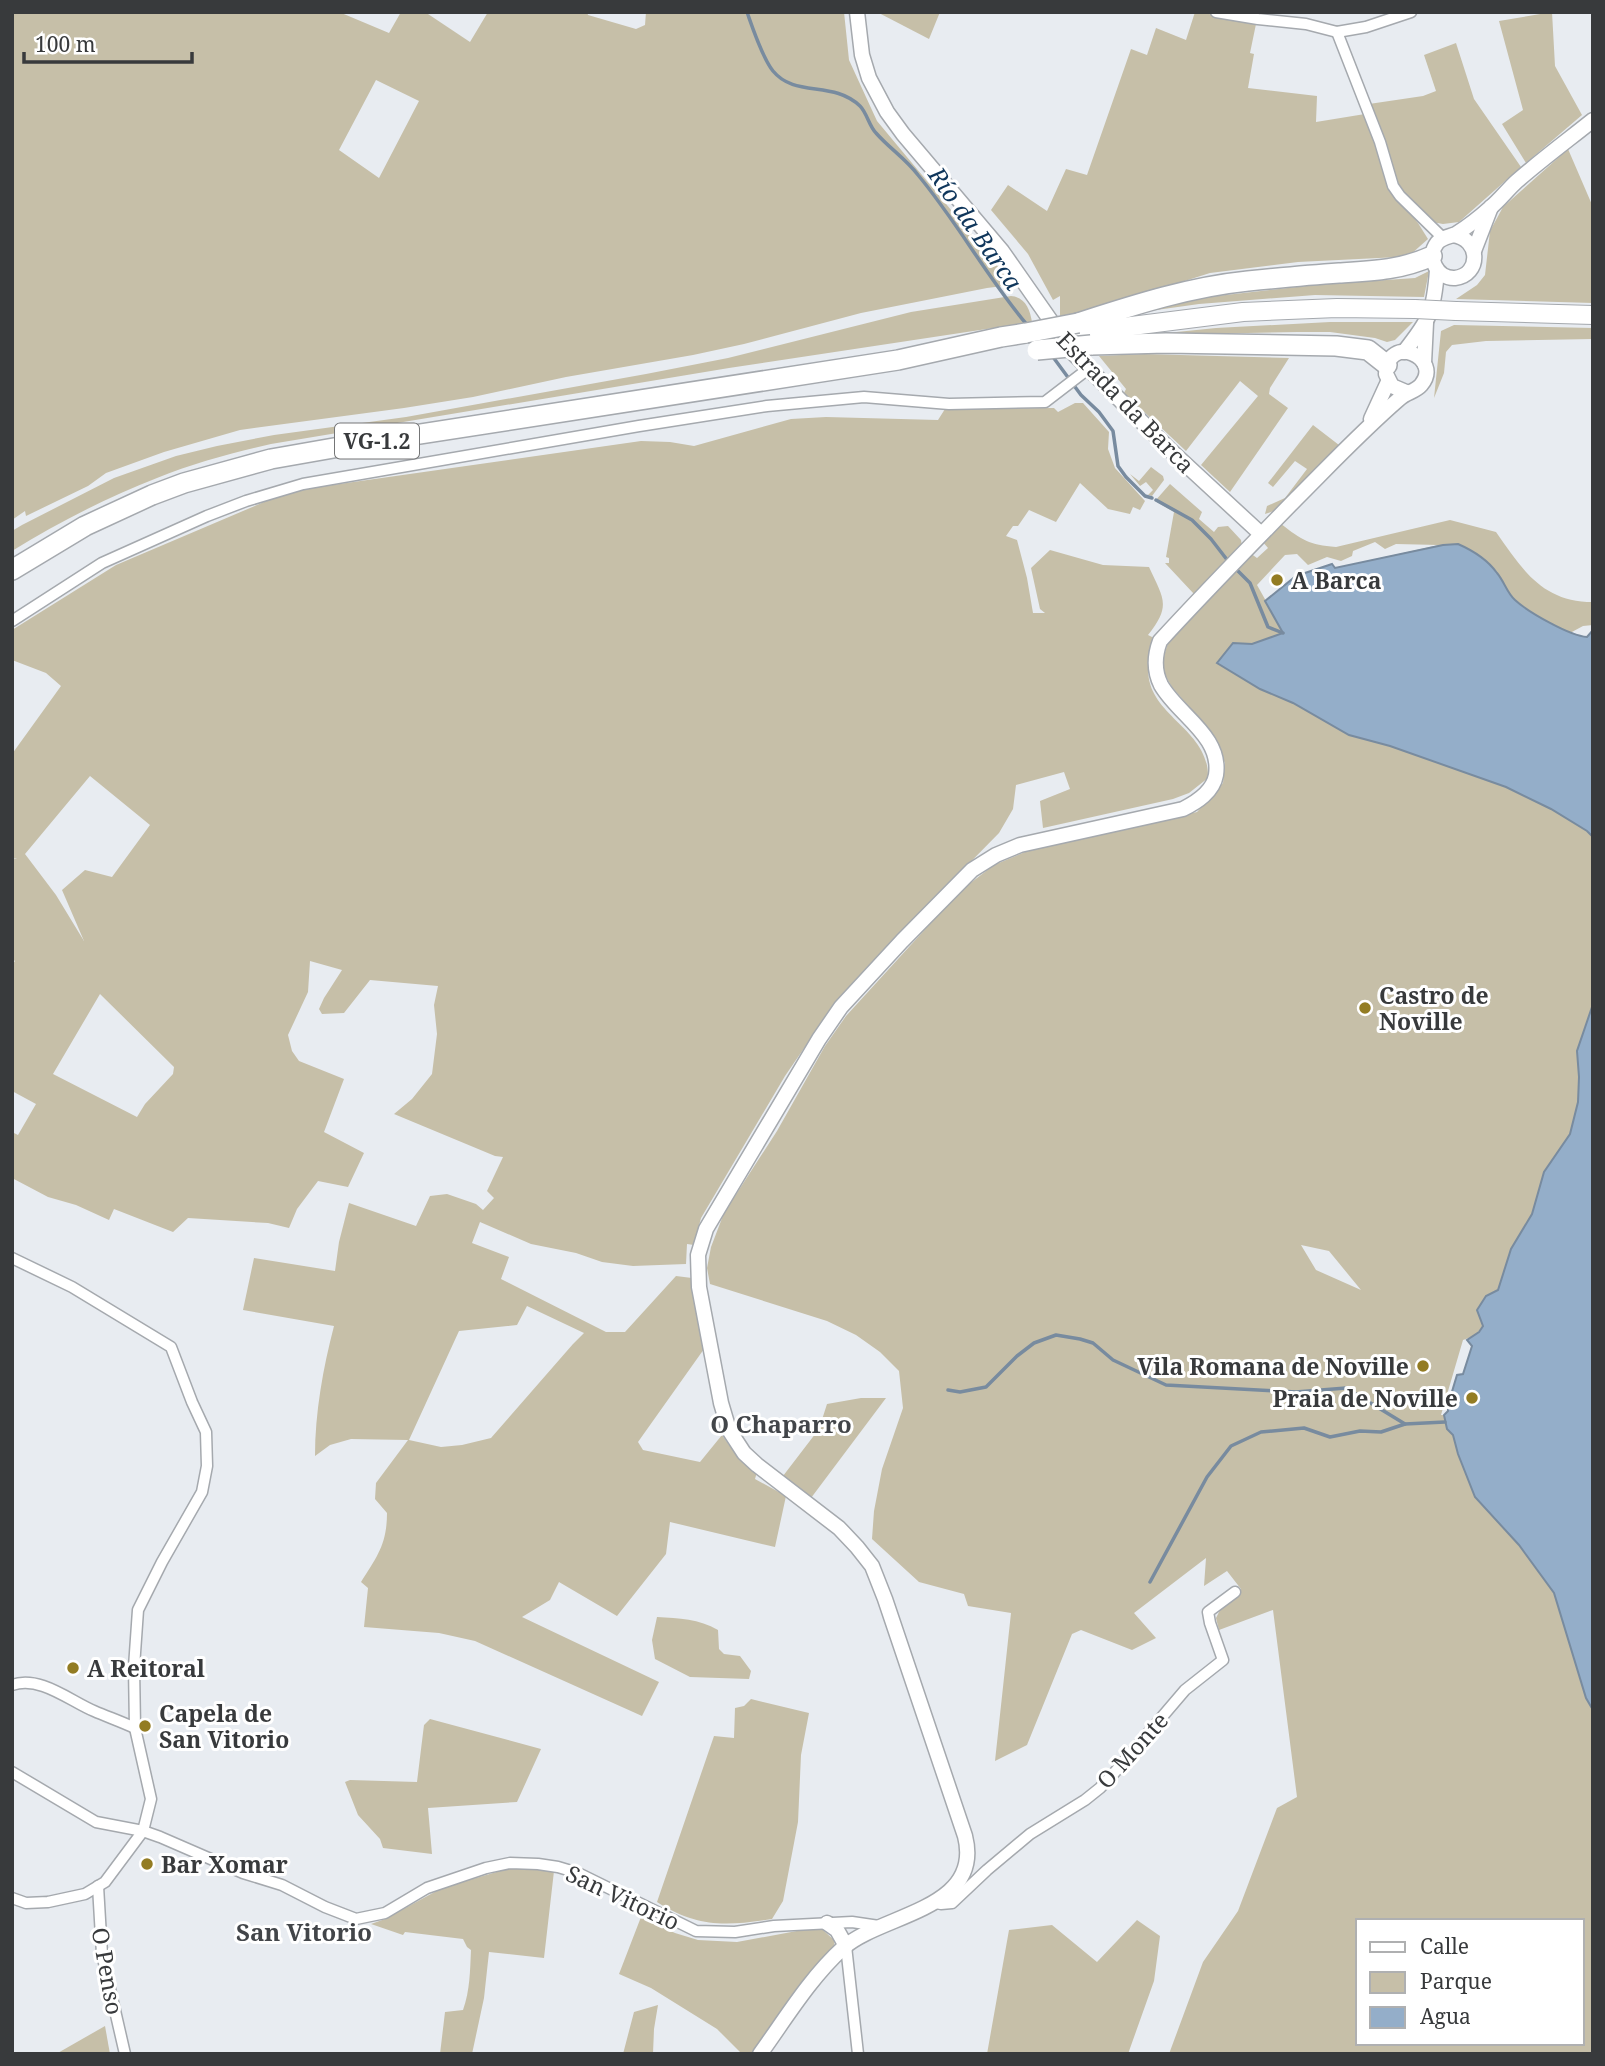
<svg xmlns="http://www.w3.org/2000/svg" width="1605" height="2066" viewBox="0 0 1605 2066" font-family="'Noto Serif',serif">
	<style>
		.green { fill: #c6bfa8; fill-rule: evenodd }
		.water { fill: #94aec9; stroke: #788b9f; stroke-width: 2 }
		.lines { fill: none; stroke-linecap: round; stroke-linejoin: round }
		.stream { stroke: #788b9f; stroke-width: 3.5 }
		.minor-casing { stroke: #a5a9ae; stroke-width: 13 }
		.tertiary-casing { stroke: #a5a9ae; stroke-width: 17 }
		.primary-casing { stroke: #a5a9ae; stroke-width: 20 }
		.trunk-casing { stroke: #a5a9ae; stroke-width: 22 }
		.minor { stroke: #fff; stroke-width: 10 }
		.tertiary { stroke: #fff; stroke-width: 14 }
		.primary { stroke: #fff; stroke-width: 18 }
		.trunk { stroke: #fff; stroke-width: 19 }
		.primary-bridge-casing { stroke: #a5a9ae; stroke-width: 20; stroke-linecap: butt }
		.trunk-bridge-casing { stroke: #a5a9ae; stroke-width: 22; stroke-linecap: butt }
		.primary-bridge { stroke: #fff; stroke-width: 18 }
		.trunk-bridge { stroke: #fff; stroke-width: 19 }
		.poi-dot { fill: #937c23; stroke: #fff; stroke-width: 2.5 }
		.labels { text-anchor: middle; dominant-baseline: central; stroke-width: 6; stroke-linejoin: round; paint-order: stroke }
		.shield { fill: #fff; stroke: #747576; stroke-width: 2 }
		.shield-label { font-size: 21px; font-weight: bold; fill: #383a3c }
		.street-label { font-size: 23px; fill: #383a3c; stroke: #fff }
		.poi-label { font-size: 23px; font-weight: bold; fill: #383a3c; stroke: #fff; text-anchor: start }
		.water-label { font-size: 24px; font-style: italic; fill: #0f365b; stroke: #fff }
		.neighbourhood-label { font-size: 24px; font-weight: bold; fill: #424549; stroke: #fff }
	</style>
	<rect width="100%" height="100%" fill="#e8ecf1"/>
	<!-- green -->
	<g class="green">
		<path d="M12,12H50L55,14L56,12H339L389,33L401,12H425L470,42L488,12H587L588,15L636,29L645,25L646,12H844L849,60L877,121L1001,270L1008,281L1003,286L987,288L861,313L744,344L693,355L566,377L473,397L404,408L240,430L164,452L106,473L88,486L26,516L25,511L12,520ZM376,80L419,101L379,178L339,150Z"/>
		<path d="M877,12H940L929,39Z"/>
		<path d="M1195,12H1203L1228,20L1256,24L1250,53L1254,54L1248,88L1317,96L1316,122L1365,114L1390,188L1418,223L1428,239L1410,255L1399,257L1298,262L1210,273L1074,316L1060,317V296L1053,300L1028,254L991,210L1008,185L1047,211L1066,169L1087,175L1131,49L1147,55L1156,28L1186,40Z"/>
		<path d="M1552,12L1555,66L1582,115L1526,163L1502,124L1523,110L1499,21Z"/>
		<path d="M1456,43L1474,99L1521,167L1459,222L1443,224L1432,222L1403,193L1397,185L1369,104L1423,96L1436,91L1424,55Z"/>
		<path d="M1568,149L1593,207V303L1456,299L1477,285L1485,275L1490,231L1503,207Z"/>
		<path d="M1429,271L1424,297L1315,295L1199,304L1135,313L1199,298L1314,285L1415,278Z"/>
		<path d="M1011,296C1025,297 1030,309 1032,322L729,368L271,444C233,453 194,463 157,478C108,497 57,523 12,551V531L22,525L114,478L176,456L217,446L274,435L406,417L646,374L728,358L911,312Z"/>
		<path d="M1330,322H1413L1395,340L1387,342L1375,338L1330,332H1297L1147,335L1216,328Z"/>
		<path d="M1454,325L1593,328V339L1486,341L1452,345L1446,352L1444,373L1434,398L1441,331Z"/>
		<path d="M1144,354L1289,358L1270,388L1269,394L1288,408L1230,492L1201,465L1258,396L1240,381L1186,451L1124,393L1126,389L1099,356Z"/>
		<path d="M1075,403H1083L1109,432L1108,449L1115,468L1145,501L1140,510L1133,507L1130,514L1108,509L1080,483L1056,522L1029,510L1018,526H1013L1006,536L1017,540L1027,578L1033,613H1045L1040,609L1031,568L1050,550L1103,565L1149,567C1163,598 1172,605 1148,635L1156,639C1122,713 1210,719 1208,778L1189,793L1173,799L1043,828L1040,801L1070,789L1064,772L1016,785L1013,809L999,833L883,951L835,1003L785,1076L701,1218L694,1245L687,1244L686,1264L633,1266L602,1262L576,1253L531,1244L480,1222L472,1243L509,1257L501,1279L606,1332H625L676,1276L692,1278L704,1349L638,1442L643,1450L700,1462L722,1435L729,1445L757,1472L755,1479L786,1496L775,1547L670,1522L666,1554L617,1616L559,1582L550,1600L522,1617L659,1682L642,1716L475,1641L439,1633L364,1627L368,1588L361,1582C377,1557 387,1544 387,1513L375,1499L376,1483L408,1440L351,1439L330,1445L315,1456C315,1413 323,1368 334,1326L243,1310L254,1258L335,1271L339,1242L349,1203L416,1226L430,1196L447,1194L476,1204L483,1210L494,1198L487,1191L503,1157L495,1156L394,1114L412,1099L432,1074L437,1034L434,1005L438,986L370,980L344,1013L322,1014L319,1009L324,998L342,970L310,961L308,992L288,1035L292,1051L299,1061L344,1079L324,1132L364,1153L348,1187L318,1181L297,1209L289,1228L268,1223L188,1218L173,1232L114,1209L109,1220L76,1205L48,1197L12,1178V1132L18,1135L36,1104L12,1091V965L15,961L12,959V860L17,858L12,859V754L61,686L46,673L12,660V630L116,565L290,491L641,441L670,442L694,446L791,419L826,417L938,420L945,409L1054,408L1058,412ZM90,776L150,825L112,877L85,870L62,890L84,941L56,895L25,854ZM100,994L174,1067L173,1074L145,1104L137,1117L53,1074ZM527,1306L584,1333L573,1344L491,1438L462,1445L441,1447L409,1440L459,1331L517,1325Z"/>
		<path d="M1313,425L1339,445L1277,510L1265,514L1267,506L1285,498L1307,469L1295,461L1273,487L1268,483Z"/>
		<path d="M1151,467L1163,476L1164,480L1152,496L1148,495L1153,490L1146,482L1140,486L1130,474L1139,481Z"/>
		<path d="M1170,484L1202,512L1199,519L1214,532L1218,527L1228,526L1241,540L1242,546L1229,561L1194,594L1165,563H1169V558L1166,557L1174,512L1155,501Z"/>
		<path d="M1450,520L1496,532C1522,569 1542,602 1593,602V625L1583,626L1570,633L1564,631L1587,831L1593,837V1004L1577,1051L1579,1077L1578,1102L1570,1134L1544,1172L1532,1214L1511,1249L1498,1290L1486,1296C1484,1318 1488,1333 1463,1340L1441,1415H1444L1447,1429L1453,1435L1458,1454L1475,1497L1519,1545L1554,1593L1586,1698L1593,1709V2054H1169L1203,1962L1238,1911L1277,1808L1297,1797L1273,1610L1219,1630L1216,1618L1221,1608L1241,1589L1227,1571L1204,1586L1206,1558L1134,1613L1156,1638L1132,1650L1081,1630L1072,1634L1027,1745L995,1761L1011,1613L968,1606L964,1594L919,1582L872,1539L874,1511L882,1469L903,1408L899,1371L880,1352L856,1335L827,1321L710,1284L707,1268L711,1247L724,1213L777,1131L825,1046L846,1016L960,891L994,865L1025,852L1197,812L1223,783L1225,763L1207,728L1172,687L1165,675L1162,663L1169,639L1250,553L1257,558L1268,548L1262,541L1281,524C1302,540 1309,545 1336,547ZM1375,542L1385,549L1396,544L1439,545L1335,568L1332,564L1296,576L1266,601L1257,585L1285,555L1297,554L1308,565L1327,557L1341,561L1352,556L1353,551ZM1301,1245L1329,1251L1361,1290L1316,1270ZM1358,1921H1582V2043H1358Z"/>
		<path d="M861,1398H886L811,1498L783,1476L819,1429L827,1404Z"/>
		<path d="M657,1617C679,1618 699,1619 718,1630L719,1649L724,1654L740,1656L751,1671L749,1679L690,1677L655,1659L652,1640Z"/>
		<path d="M751,1699L809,1713L801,1755L798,1822L783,1901L772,1919C726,1926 698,1928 657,1902L714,1736L734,1738L735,1708L744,1706Z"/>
		<path d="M430,1719L541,1749L517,1802L428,1808L432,1854L383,1848L380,1839L358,1815L345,1782L350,1780L417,1782L424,1725Z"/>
		<path d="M510,1868L554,1871L544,1958L489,1952L484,1998L472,2054H440L445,2012L463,2010C470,1990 470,1971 471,1950L467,1947L463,1939L405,1932L403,1935L371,1924L385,1919L442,1888Z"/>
		<path d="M641,1917L675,1933L698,1940L737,1942L802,1930H823L834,1940L835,1949L754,2054H742L717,2029L651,1988L619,1974Z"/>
		<path d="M1137,1920L1160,1936L1154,1981L1128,2054H987L1009,1930L1052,1925L1097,1962Z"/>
		<path d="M658,2005L654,2029L653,2054H623L634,2012Z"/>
		<path d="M105,2026L110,2054H56Z"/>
	</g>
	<!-- water -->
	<g class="water">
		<path d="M1458,544C1474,551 1487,559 1497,573C1504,581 1507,593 1515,600C1528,612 1570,636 1587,637L1593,630V837L1587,831L1551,809L1506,787L1390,746L1349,735L1293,703L1260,689L1217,663L1233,643L1252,644L1283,633L1265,601L1296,576L1332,564L1335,568L1443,545Z"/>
		<path d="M1593,1004V1710L1586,1698L1554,1593L1519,1545L1475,1497L1458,1454L1453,1435L1447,1429L1444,1415L1448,1411V1405L1457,1375L1463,1374L1472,1346L1467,1340L1479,1332L1483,1326L1477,1310L1486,1296L1498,1290L1511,1249L1532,1214L1544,1172L1570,1134L1578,1102L1579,1077L1577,1051Z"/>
	</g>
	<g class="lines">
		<!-- stream -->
		<g class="stream">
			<path d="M747,12C753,29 762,57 773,71C795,98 833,80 860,106C867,113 869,126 876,133C889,148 906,159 918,175C958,223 988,279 1028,326"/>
			<path d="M1053,357L1081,395L1099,412L1113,431L1118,466L1126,477L1145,496L1152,498"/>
			<path d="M1156,500L1192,520L1211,539L1228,561"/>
			<path d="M1236,569L1250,583L1268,627L1283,633"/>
			<path d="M948,1390L960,1392L986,1387L1017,1356L1034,1343L1056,1335L1080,1339L1093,1343L1113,1360L1166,1385L1296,1392L1346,1388L1405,1424"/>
			<path d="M1150,1582L1207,1477L1231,1446L1261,1432L1304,1428L1330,1437L1360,1431L1381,1432L1405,1424L1445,1422"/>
		</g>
		<!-- minor casing -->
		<g class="minor-casing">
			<g id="minor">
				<path d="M1216,12L1258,19L1306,24L1337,32L1366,27L1411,12"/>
				<path d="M1337,32L1380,142L1393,186L1400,196L1443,238"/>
				<path d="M12,621L102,563L207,516L246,501L303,484L639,426L767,406L864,397L949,404L1045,402L1088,369"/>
				<path d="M12,1258L72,1287L171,1347L192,1402L206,1432L207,1466L202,1492L162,1562L138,1610L134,1667L135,1728L151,1799L143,1831L105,1882L85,1894L48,1902L26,1903L12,1898"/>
				<path d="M12,1685C40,1675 70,1701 94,1711C108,1717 122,1722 135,1728"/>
				<path d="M12,1772L96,1822L143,1831L160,1837L243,1873L282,1885L325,1907L356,1919L385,1913L427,1888L486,1868L510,1863L538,1864L558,1867L578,1873L696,1931L735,1932L774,1926L852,1922L879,1926"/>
				<path d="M98,1886L102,1954L125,2054"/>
				<path d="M936,1903L941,1904L952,1903L987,1870L1030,1834L1085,1800L1100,1788L1115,1772L1185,1690L1223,1660L1210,1623L1208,1612L1235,1592"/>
				<path d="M846,1946L858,2054"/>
			</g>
		</g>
		<!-- tertiary casing -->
		<g class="tertiary-casing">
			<g id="tertiary">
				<path d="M857,12L862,55L869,78L887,112L903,134L1002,251L1074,354L1169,449L1261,534"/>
				<path d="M1453,235C1481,239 1481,275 1455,278C1437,279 1426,257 1437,243C1442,237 1449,237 1456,234C1467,227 1480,217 1490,208C1500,200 1508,189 1517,181C1541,160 1568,140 1593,120"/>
				<path d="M1474,251L1491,207"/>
				<path d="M1404,352C1430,319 1434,312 1437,270"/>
				<path d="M1424,363L1426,323"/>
				<path d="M1371,419L1388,382"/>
				<path d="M827,1923L837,1930L846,1946"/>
				<path d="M760,2054C786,2018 810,1978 843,1948C881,1914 984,1910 965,1836L885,1599L872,1566L857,1547L839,1528L757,1465L744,1453L729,1430L721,1403L699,1287L698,1255L706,1229L819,1039L841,1007L902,941L972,870L996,855L1020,845L1183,809C1197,802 1213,792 1216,775C1222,736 1178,715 1161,685C1154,671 1154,657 1160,641C1204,593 1250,546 1296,499C1330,465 1363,430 1399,399C1406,392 1415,392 1421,385C1444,358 1387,332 1386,374L1392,386L1406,392"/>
			</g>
		</g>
		<!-- primary casing -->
		<g class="primary-casing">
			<g id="primary">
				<path d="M1456,311L1593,315"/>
				<path d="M1084,332L1243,312L1337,308L1415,309"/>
			</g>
		</g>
		<!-- trunk casing -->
		<g class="trunk-casing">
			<g id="trunk">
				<path d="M1078,323C1134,305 1189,287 1248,281C1278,278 1309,275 1339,273C1373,271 1401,270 1432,256"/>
				<path d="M1091,345L1166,343L1336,346L1368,350L1387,365"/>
				<path d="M12,570L85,526L152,495L184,483L271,459L362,443L898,360L1001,337L1026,333"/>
			</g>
		</g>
		<!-- minor -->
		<use href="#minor" class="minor"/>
		<!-- tertiary -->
		<use href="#tertiary" class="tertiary"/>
		<!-- primary -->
		<use href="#primary" class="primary"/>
		<!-- trunk -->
		<use href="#trunk" class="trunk"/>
		<!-- primary-bridge casing -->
		<g class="primary-bridge-casing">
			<path id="primary-bridge" d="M1415,309L1456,311"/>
		</g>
		<!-- trunk-bridge casing -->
		<g class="trunk-bridge-casing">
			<g id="trunk-bridge">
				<path d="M1026,333L1078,323"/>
				<path d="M1037,350L1091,345"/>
			</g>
		</g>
		<!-- primary-bridge -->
		<use href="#primary-bridge" class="primary-bridge"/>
		<!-- trunk-bridge -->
		<use href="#trunk-bridge" class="trunk-bridge"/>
	</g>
	<!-- markers -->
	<g class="poi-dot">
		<circle cx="1277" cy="580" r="7"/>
		<circle cx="1365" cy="1008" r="7"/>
		<circle cx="1423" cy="1366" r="7"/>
		<circle cx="1472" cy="1398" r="7"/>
		<circle cx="73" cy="1668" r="7"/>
		<circle cx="145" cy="1726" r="7"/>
		<circle cx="147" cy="1864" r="7"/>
	</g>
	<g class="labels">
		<!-- shield labels -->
		<rect class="shield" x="335" y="423.5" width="84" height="35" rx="5"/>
		<g class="shield-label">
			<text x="377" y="441">VG-1.2</text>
		</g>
		<!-- street labels -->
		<g class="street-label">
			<text transform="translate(1126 402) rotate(46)">Estrada da Barca</text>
			<text transform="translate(1132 1750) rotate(-48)">O Monte</text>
			<text transform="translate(623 1897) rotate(25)">San Vitorio</text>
			<text transform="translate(108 1971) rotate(80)">O Penso</text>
		</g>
		<!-- poi labels -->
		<g class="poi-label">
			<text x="1291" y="580">A Barca</text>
			<text x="1379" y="995">Castro de<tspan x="1379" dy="26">Noville</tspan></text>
			<text x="1409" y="1366" text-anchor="end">Vila Romana de Noville</text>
			<text x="1458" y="1398" text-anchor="end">Praia de Noville</text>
			<text x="87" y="1668">A Reitoral</text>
			<text x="159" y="1713">Capela de<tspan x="159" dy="26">San Vitorio</tspan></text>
			<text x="161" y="1864">Bar Xomar</text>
		</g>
		<!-- water labels -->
		<g class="water-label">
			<text transform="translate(976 228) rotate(55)">Río da Barca</text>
		</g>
		<!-- neighbourhood labels -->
		<g class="neighbourhood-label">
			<text x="781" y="1423">O Chaparro</text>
			<text x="304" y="1931">San Vitorio</text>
		</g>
	</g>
	<!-- border -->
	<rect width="1605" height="2066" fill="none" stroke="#383a3c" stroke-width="28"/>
	<!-- legend -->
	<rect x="1356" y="1919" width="228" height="126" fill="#ffffff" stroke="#afb0b1" stroke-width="2"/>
	<rect x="1370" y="1942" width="35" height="10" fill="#ffffff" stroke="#afb0b1" stroke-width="2"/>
	<text x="1420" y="1954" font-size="21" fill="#383a3c">Calle</text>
	<rect x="1370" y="1972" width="35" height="21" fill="#c6bfa8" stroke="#afb0b1" stroke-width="2"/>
	<text x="1420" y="1989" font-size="21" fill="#383a3c">Parque</text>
	<rect x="1370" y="2007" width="35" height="21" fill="#94aec9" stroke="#afb0b1" stroke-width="2"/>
	<text x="1420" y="2024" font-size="21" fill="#383a3c">Agua</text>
	<!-- scale -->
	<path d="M24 52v10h168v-10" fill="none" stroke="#383a3c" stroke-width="3.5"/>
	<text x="35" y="52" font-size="21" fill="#383a3c" stroke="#ffffff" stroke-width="5" paint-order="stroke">100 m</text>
</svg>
